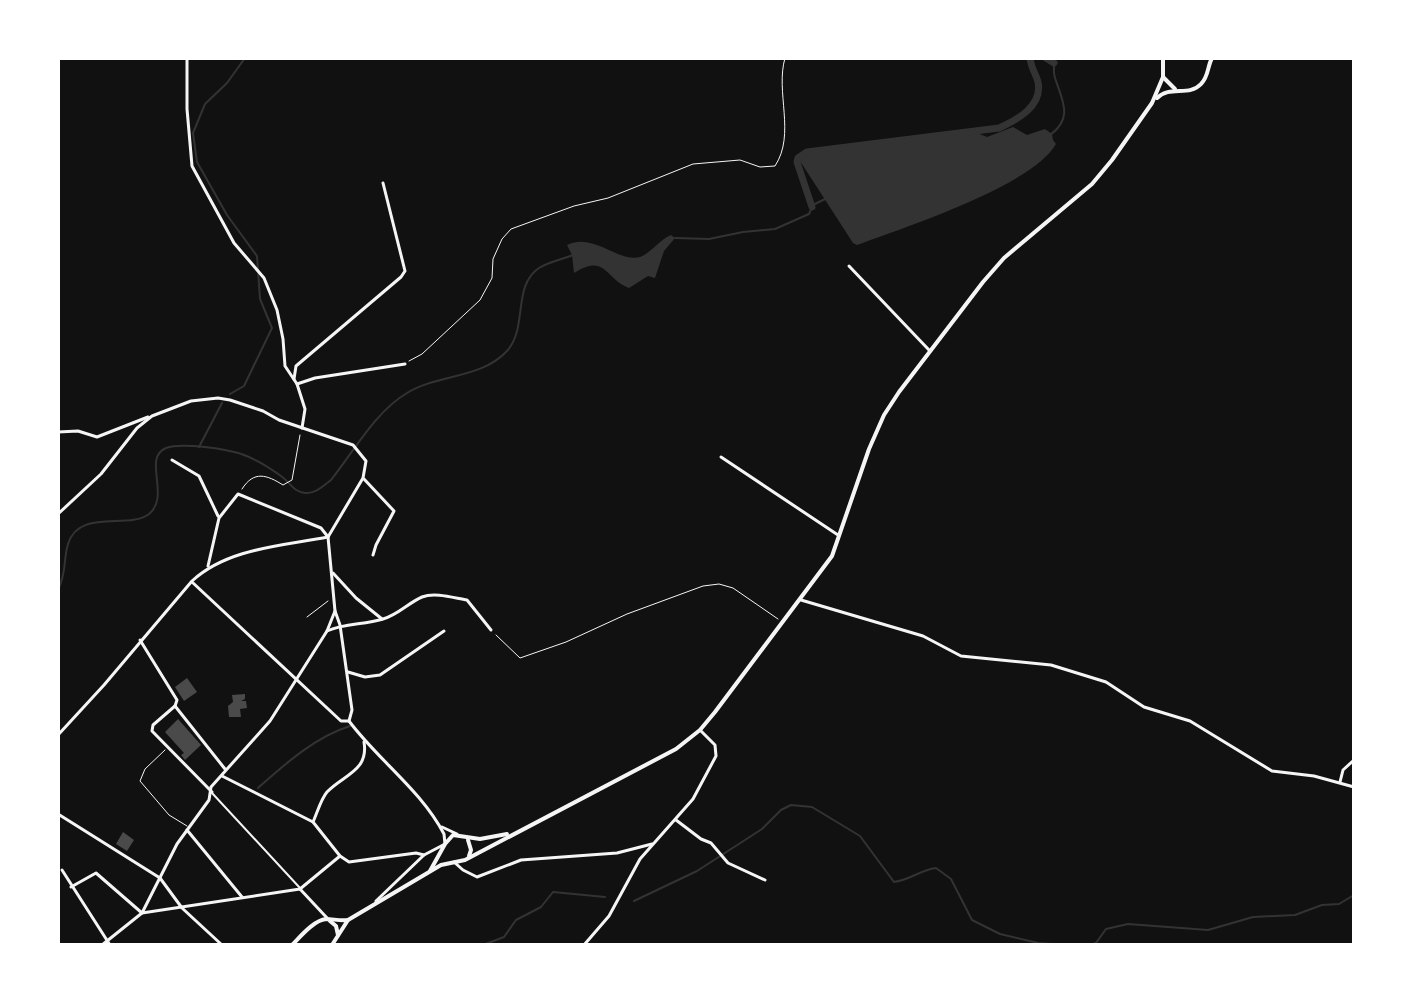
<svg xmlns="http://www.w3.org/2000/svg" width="1412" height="1003" viewBox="0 0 1412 1003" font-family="Literata,serif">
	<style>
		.water { fill: #333 }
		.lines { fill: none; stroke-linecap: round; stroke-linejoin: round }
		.stream { stroke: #333; stroke-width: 2 }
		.canal { stroke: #333; stroke-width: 7 }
		.building { fill: #4a4a4a }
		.path { stroke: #f5f5f5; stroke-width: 1 }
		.service { stroke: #f5f5f5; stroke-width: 1 }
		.pedestrian { stroke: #f5f5f5; stroke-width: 2 }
		.minor { stroke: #f5f5f5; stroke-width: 3 }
		.primary { stroke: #f5f5f5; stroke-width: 4 }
	</style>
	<rect width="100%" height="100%" fill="#111"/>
	<!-- water -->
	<g class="water">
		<path d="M1013,127L1027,135L1045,129L1052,134L1053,140L1056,144C1032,186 905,227 857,245L853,243L800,161L809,153L977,133L987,137Z"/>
		<path d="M671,235L675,238L664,251L655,278L648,276L629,288C604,278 606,253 574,273L572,255L567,245C594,232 618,263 640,257C651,253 659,240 671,235Z"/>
	</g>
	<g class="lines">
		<!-- stream -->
		<g class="stream">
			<path d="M1050,135C1074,118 1062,100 1055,78C1053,72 1054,64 1055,58"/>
			<path d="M675,238L709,239L743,232L775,229L809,214L813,205L825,199"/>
			<path d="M230,394L244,386L272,328L260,299L257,256L227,215L197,162L193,133L205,104L227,83L245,58"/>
			<path d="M199,447L222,403"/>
			<path d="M58,590C67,571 63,561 68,544C79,508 128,530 149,514C171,496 142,458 166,448C182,442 228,449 244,455C258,460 270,468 281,476C291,483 292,491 305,493C315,494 323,486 331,480C354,451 375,412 407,393C438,374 481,379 507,351C528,328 512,286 539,268C548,262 563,259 573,255"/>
			<path d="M258,788C285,764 315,737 350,726"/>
			<path d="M634,901L697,871L762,829L781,810L791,805L812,807L860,836L894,882C910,880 920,870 936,868L951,879L972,920L1000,934L1038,943L1065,945"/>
			<path d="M483,945L504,937L516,920L541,907L553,892L605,897"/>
			<path d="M1090,945L1096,943L1106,929L1128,924L1208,930L1253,917L1295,915L1322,905L1339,904L1354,895"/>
		</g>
		<!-- canal -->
		<g class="canal">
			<path d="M1046,58L1054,63"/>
			<path d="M812,207L797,162L798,158L807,152L999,128C1017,120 1043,106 1038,82C1036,74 1031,68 1030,58"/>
		</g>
	</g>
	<!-- building -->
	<g class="building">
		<path d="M187,678L197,692L184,701L175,687Z"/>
		<path d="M245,694V699L241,701H246L247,708L240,709L241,717H229L228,706L233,702L232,695Z"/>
		<path d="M178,719L201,745L185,760L181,755L184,753L165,732Z"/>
		<path d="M123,832L134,840L127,851L116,844Z"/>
	</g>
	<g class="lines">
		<!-- path -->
		<g class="path">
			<path d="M409,361L422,354L480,300L492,278L493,259L502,239L511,229L574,206L608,198L693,164L740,160L760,167L775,166C796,134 775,92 785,58"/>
			<path d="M242,489C254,470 267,475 283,485L292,480L300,435"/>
			<path d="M307,617L328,601"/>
			<path d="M496,635L520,658L566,642L627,614L703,586L719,584L733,588L778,619"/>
		</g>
		<!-- service -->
		<path class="service" d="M165,750L145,769L140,781L169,815L187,826"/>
		<!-- pedestrian -->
		<path class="pedestrian" d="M212,793L300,888"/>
		<!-- minor -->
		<g class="minor">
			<path d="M187,58V109L192,166L234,243L264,278L277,310L283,339L285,366L297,384L305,409L302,428"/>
			<path d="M849,266L929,350"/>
			<path d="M294,379L296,366L401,277L405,271L383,183"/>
			<path d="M297,384L315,378L405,364"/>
			<path d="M58,432L78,431L97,437L148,417"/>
			<path d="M721,457L838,535"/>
			<path d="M172,460L199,476L218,516"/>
			<path d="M364,479L394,511L376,545L373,555"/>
			<path d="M58,514L101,474L137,428L152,416L191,401L218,398L230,400L263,411L279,420L353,445L366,461L363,478L328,537L335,611L340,625L352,710L349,721"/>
			<path d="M208,566L219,518L238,494L321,528L328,537"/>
			<path d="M333,573L356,598L382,619"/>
			<path d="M192,582L341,721H349"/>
			<path d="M801,600L923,636L961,656L1051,665L1106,682L1144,707L1190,721L1272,771L1314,776L1354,787"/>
			<path d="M327,631C345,623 364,625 383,619C398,615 408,603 422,597C435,592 454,598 467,600L491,630"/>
			<path d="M140,640L177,700L175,706"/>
			<path d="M348,672L365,677L380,675L444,631"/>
			<path d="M175,706L153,725L152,731L212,792"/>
			<path d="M175,706L225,769"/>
			<path d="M349,721C378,760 421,790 444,834L445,844L424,855L376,901"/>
			<path d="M58,735L104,685L192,581C228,548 282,546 328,537"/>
			<path d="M222,776L313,822L340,856L349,862L416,853L424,855"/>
			<path d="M1340,782L1343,770L1354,760"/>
			<path d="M58,814L160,878L182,908L222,945"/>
			<path d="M676,820L701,839L711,843L728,863L765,880"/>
			<path d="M313,822C317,813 321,799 327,792C343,775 369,771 364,742"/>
			<path d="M442,827L457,834"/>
			<path d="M187,830L242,897"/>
			<path d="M454,862L463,870L477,877L521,860L617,853L652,844"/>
			<path d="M62,870L110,945"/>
			<path d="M71,887L96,873L142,913L300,889"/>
			<path d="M300,889L340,856"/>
			<path d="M300,889L328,919"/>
			<path d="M102,945L142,913L177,844L209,800L211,787L270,721L327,631L335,611"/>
			<path d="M584,945L609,916L640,859L693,799L716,756L715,745L700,730"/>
		</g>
		<!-- primary -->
		<g class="primary">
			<path d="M1163,77L1175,89"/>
			<path d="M1157,98C1170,85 1189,97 1201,84C1209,76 1207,67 1212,58"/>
			<path d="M468,840L471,850L469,856"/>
			<path d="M430,871L445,844L453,835L480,839L507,834"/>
			<path d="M330,921L336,926L338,935"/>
			<path d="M292,945C300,937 314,920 326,919C333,919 340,921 348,920"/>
			<path d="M332,945L348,920L441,865L465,860L676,749L700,730L715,712L832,556L869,449L884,415L899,392L983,282L1004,258L1092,184L1112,160L1152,103L1163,77V58"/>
		</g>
	</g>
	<!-- border -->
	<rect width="1412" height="1003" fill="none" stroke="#ffffff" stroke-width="120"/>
</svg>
